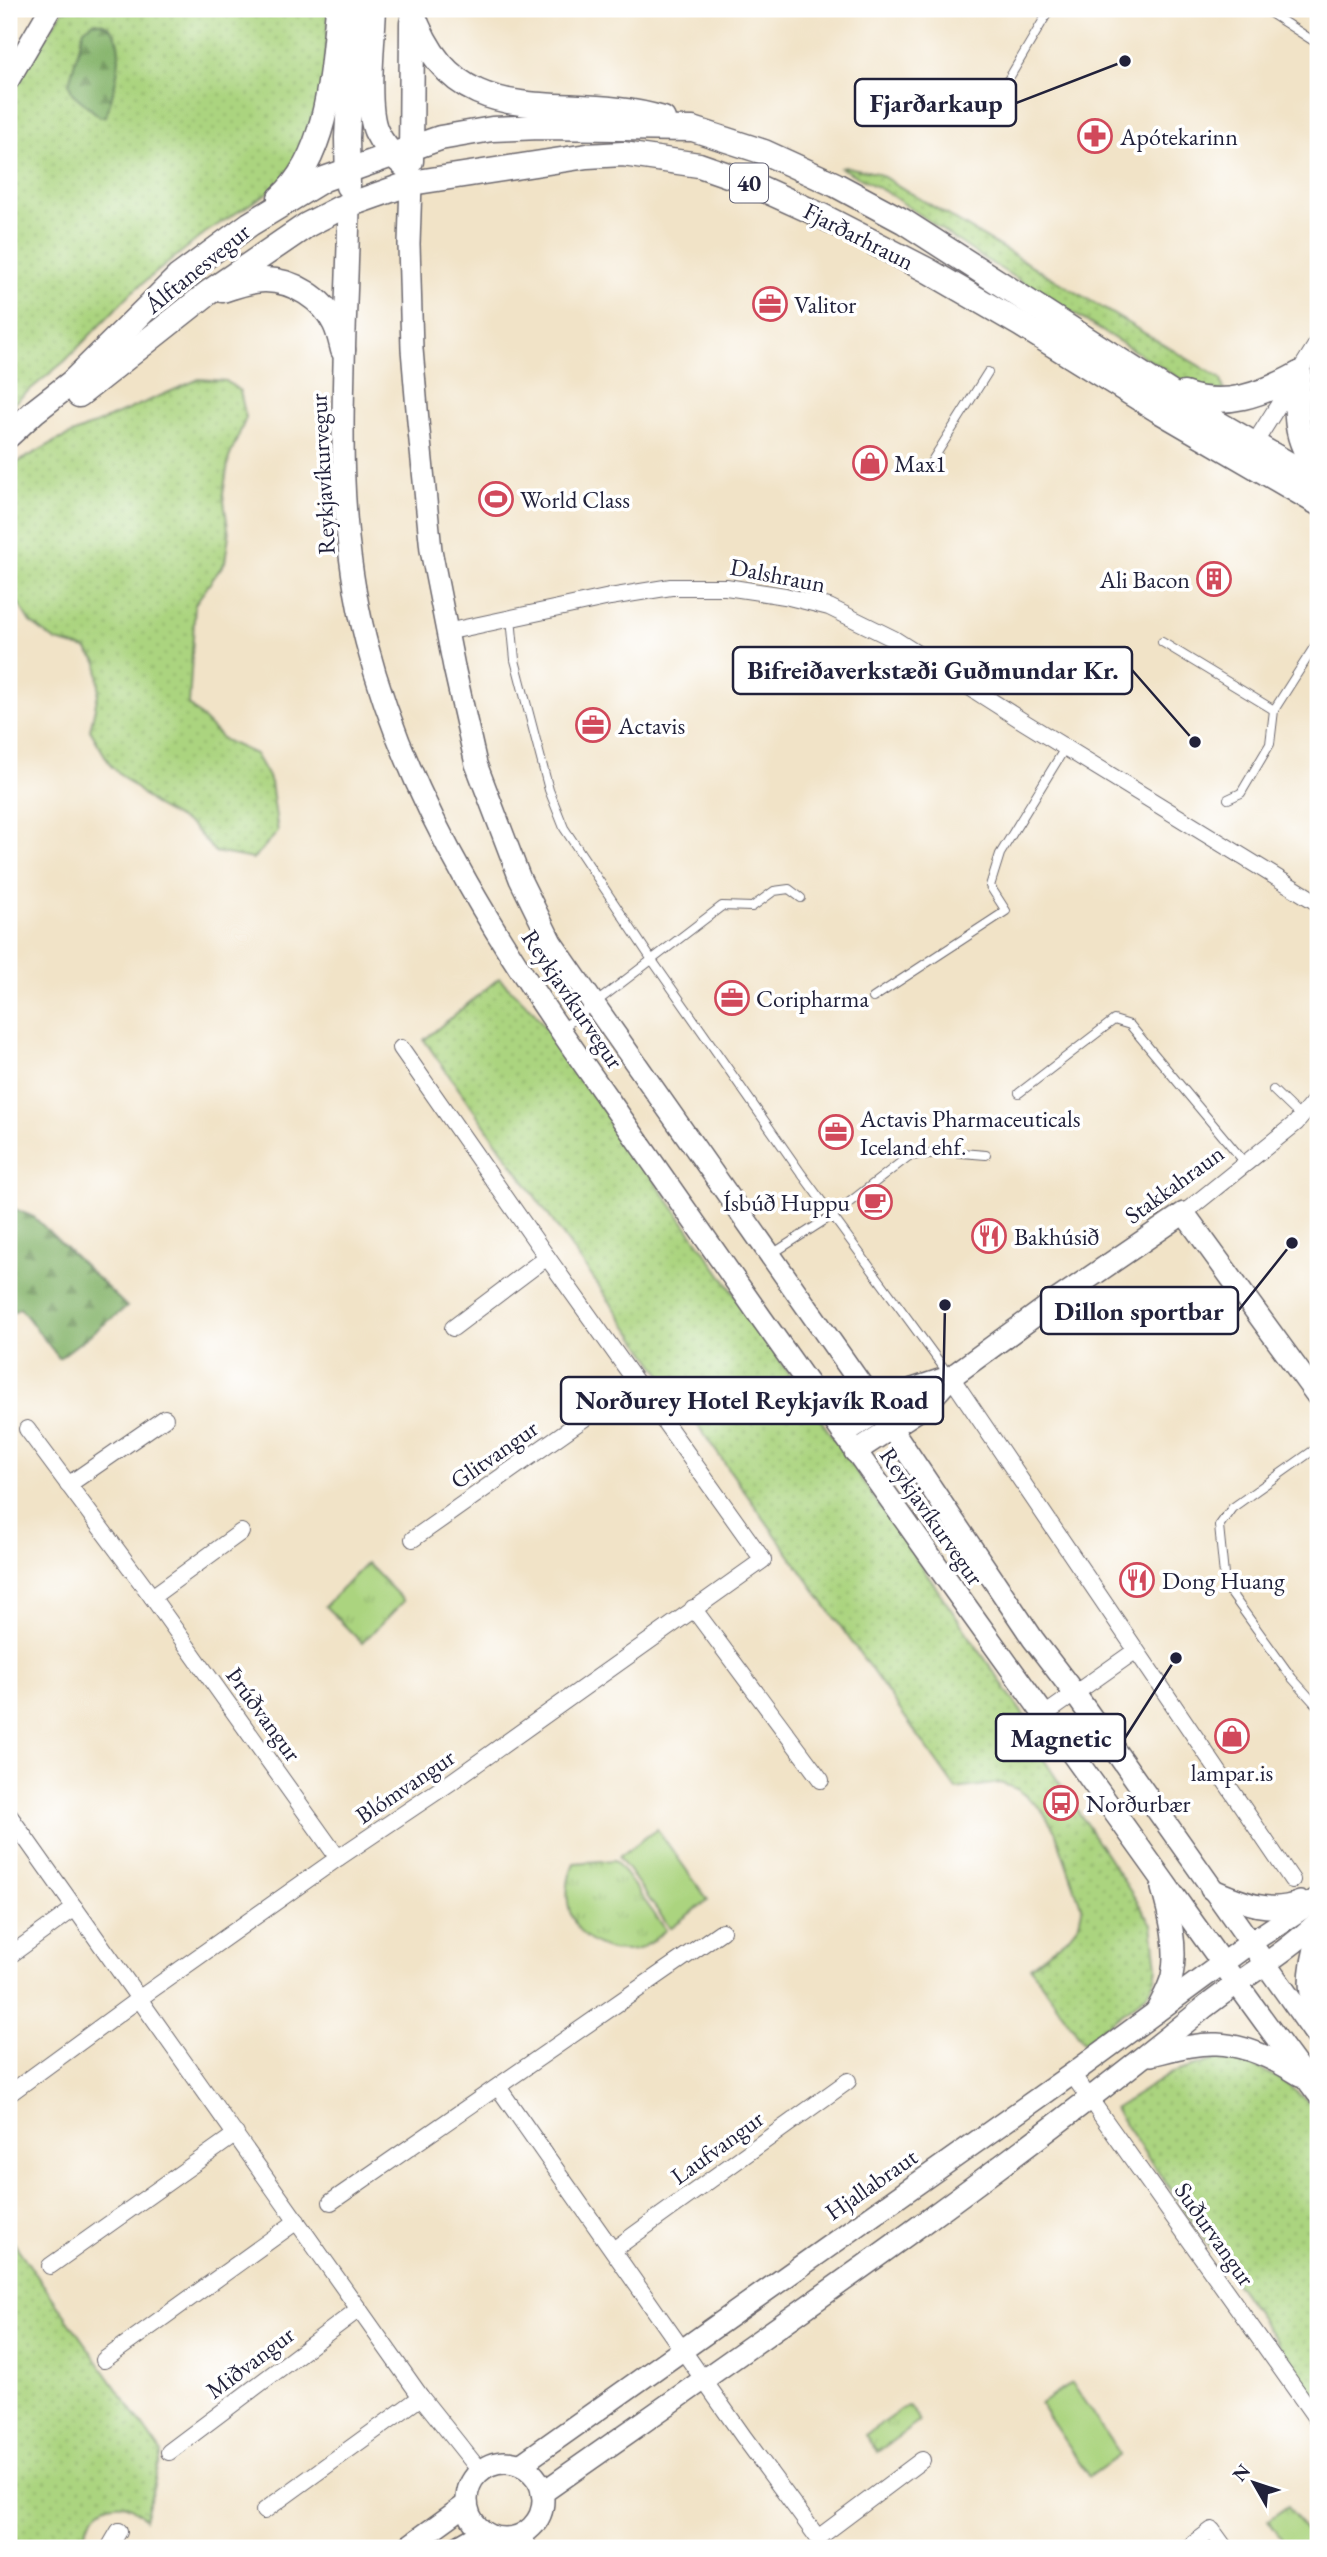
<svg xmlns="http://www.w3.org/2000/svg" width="1327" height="2557" viewBox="0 0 1327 2557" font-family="'EB Garamond',serif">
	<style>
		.grass { fill: url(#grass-dots); stroke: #667b5d; stroke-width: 2 }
		.forest { fill: url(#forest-firs); stroke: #556c54; stroke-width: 2 }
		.park { fill: url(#park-tufts); stroke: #667b5d; stroke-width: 2 }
		.pitch { fill: #abd47f; stroke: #667b5d; stroke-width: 2 }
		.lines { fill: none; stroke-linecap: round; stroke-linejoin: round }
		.lane-casing { stroke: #6a666c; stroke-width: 10 }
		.street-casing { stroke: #6a666c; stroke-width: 18 }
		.secondary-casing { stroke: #6a666c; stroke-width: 24 }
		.primary-casing { stroke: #6a666c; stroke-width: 27 }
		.lane { stroke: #fff; stroke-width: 8 }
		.street { stroke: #fff; stroke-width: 16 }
		.secondary { stroke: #fff; stroke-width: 21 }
		.primary { stroke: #fff; stroke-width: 24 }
		.labels { text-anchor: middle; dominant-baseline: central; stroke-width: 7; stroke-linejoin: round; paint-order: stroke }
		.shield { fill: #fff; stroke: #646476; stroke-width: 2 }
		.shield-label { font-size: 23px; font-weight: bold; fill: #22223b }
		.poi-label { font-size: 24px; fill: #22223b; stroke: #fff; text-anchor: start }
		.street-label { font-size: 24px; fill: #22223b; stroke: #fff }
		.leader { fill: none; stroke: #22223b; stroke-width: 2.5 }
		.callout-dot { fill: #22223b; stroke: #fff; stroke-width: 2.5 }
		.callout { fill: #fff; stroke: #22223b; stroke-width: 2.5 }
		.callout-label { font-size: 26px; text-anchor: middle; font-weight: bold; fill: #22223b }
	</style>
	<defs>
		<pattern id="grass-dots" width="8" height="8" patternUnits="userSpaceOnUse" patternTransform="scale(1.75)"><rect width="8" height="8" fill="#abd47f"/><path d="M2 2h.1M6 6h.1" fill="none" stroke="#93b66f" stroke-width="1.8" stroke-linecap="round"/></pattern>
		<pattern id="forest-firs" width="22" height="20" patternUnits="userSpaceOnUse" patternTransform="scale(1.75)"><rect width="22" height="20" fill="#88b66e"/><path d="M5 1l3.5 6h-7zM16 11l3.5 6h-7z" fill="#6f945c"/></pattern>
		<pattern id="park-tufts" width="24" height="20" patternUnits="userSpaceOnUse" patternTransform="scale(1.75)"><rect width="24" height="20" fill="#abd47f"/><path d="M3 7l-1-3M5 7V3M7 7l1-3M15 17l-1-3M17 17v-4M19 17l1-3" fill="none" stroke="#93b66f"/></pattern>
	</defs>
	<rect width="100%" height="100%" fill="#fff"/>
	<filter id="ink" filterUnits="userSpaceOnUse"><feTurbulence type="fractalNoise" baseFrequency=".0143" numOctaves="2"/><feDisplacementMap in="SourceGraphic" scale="14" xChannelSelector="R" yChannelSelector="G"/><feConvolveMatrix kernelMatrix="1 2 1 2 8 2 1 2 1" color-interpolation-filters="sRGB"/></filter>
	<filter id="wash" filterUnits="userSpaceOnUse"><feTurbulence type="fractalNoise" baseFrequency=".00686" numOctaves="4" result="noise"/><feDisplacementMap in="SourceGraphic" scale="28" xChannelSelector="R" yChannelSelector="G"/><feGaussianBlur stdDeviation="1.57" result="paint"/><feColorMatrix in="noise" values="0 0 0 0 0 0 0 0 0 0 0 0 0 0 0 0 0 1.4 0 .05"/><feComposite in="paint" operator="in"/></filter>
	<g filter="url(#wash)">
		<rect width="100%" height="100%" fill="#f1e3c7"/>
		<!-- grass -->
		<g class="grass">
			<path d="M64,9H329L324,80L300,154L277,187L205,233L132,292L65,361L9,407V95Z"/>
			<path d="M846,167L877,173L1221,379L1224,391H1200L978,255L888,193L841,168Z"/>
			<path d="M199,379L226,381L240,391L246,418L229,458L223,494L229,535L225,562L195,604L189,705L224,740L255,754L271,782L278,832L253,859L215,852L192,826L156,806L111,766L90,730L99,689L98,663L86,649L56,641L30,622L9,588V467L56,441Z"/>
			<path d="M499,978L534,1012L713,1263L1027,1720L1039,1752L1152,1924L1157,1967L1155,1979L1146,1995L1084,2043L1030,1967L1067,1938L1079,1923L1082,1909L1055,1831L1041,1809L1017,1789L1000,1783L956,1789L424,1040Z"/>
			<path d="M1221,2058L1244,2061L1280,2079L1318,2109V2401L1114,2109L1170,2074Z"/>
			<path d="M9,2236L162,2453L145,2519C130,2501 109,2497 93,2517C86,2525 83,2539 79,2548H9Z"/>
		</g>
		<!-- forest -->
		<g class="forest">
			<path d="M94,22C136,24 114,91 106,116L100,117L72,93L69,83L84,29Z"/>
			<path d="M10,1207L34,1217L127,1307L59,1358L20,1308L9,1315Z"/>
		</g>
		<!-- park -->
		<g class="park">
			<path d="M367,1563L404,1601L362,1643L325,1606Z"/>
			<path d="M615,1860L666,1930C658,1936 649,1946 639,1949C631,1952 620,1951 612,1950C571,1941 558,1898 574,1863Z"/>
			<path d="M908,2405L920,2421L877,2452L865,2435Z"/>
			<path d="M1288,2506L1313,2541L1302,2548H1288L1268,2520Z"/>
		</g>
		<!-- pitch -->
		<g class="pitch">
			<path d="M657,1829L708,1900L670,1928L619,1857Z"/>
			<path d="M1072,2383L1120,2455L1089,2477L1040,2404Z"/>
		</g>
	</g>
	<g filter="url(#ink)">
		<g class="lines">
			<!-- lane casing -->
			<g class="lane-casing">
				<g id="lane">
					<path d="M1264,9L1318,44"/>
					<path d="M992,107L1050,9"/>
					<path d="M930,464L988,372"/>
					<path d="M511,618L515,660L549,790L564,828L652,960L801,1173L949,1375"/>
					<path d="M1162,642L1274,710"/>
					<path d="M1228,799L1241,793L1270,744L1274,710L1318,641"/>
					<path d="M873,998L1006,911L990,886L1000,854L1065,748"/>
					<path d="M560,1030L722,906L752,907L774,891L789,889L801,898"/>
					<path d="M1273,1090L1301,1117"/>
					<path d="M1019,1093L1114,1020L1130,1025L1246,1164"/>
					<path d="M772,1254L833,1215L909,1156L949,1152L986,1155"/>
					<path d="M1318,1447L1232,1508L1219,1526L1225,1585L1292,1678L1318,1707"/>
				</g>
			</g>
			<!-- street casing -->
			<g class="street-casing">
				<g id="street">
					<path d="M1251,453L1254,444L1318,342"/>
					<path d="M446,632L610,597L671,587H726L785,596L829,607L894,639L1024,722L1318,903"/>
					<path d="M1184,1213L1296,1123L1318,1097"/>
					<path d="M453,1328L547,1257"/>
					<path d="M951,1377L1292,1880"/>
					<path d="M27,1429L152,1597L338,1858"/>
					<path d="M68,1485L165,1418"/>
					<path d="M413,1539L636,1382"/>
					<path d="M152,1597L241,1532"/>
					<path d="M693,1608L821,1780"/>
					<path d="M1043,1716L1135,1651"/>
					<path d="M9,1815L421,2397L480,2471"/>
					<path d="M9,1956L75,1908"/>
					<path d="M1072,2074L1318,2421"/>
					<path d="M498,2087L743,2436L818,2538L922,2460"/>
					<path d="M9,2094L140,1998L338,1858L451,1782L763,1560L547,1257L401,1048"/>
					<path d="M331,2202L722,1931"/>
					<path d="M613,2250L848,2081"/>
					<path d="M50,2266L236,2134"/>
					<path d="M104,2360L297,2221"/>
					<path d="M169,2452L359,2309"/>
					<path d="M264,2511L421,2397"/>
					<path d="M520,2534L530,2548"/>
					<path d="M109,2548L119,2531"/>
					<path d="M1188,2548L1212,2530L1225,2548"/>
				</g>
			</g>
			<!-- secondary casing -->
			<g class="secondary-casing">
				<g id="secondary">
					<path d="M9,79L50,9"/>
					<path d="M411,183L409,244L412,349L418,421L431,550L454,667L476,764L520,879L551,942L594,1004L879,1410L1033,1639L1075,1694L1318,2038"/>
					<path d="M349,204C347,349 329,498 366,641C410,812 510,960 611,1103C661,1175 711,1247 762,1319C871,1474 982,1629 1093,1783C1168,1886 1241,1992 1318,2094"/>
					<path d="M843,1434L913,1389L949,1377"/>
					<path d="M855,1452L925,1406L951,1377L1048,1306L1184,1213L1318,1397"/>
					<path d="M1211,1889C1240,1901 1268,1915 1300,1902"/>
					<path d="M1318,1938C1306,1978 1309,1990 1318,2029"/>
					<path d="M1156,2012C1161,2001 1169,1989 1172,1976C1178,1946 1170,1917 1162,1888"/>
					<path d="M1151,2055C1172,2050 1195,2043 1217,2044C1246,2045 1276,2060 1300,2075"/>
					<circle cx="505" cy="2500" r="38"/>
					<path d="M520,2465L1072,2074L1250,1943L1318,1898"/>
					<path d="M542,2493C764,2337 989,2183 1200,2011C1238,1980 1282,1956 1318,1922"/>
					<path d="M406,2548L467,2504"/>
					<path d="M456,2548L484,2532"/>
				</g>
			</g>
			<!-- primary casing -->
			<g class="primary-casing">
				<g id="primary">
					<path d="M374,9C373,38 365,106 376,131C382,144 393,156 404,165"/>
					<path d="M412,11C457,142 564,88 663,119"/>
					<path d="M411,161L412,23"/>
					<path d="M348,186L347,138L354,9"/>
					<path d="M280,198C329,155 332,69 338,9"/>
					<path d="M222,290C236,286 250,280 265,280C293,280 323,299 335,324C339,332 341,342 343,350"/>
					<path d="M1299,374C1295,410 1293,440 1318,469"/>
					<path d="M1184,394C1224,409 1263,394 1299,374"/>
					<path d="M79,395L208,293L307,225L340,208L411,183L587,156L623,154L699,165L745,181L822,216L927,270L1020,324L1158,410L1318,503"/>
					<path d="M9,435L35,411L71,383L178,277L250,224L324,179L440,138L492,129L540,127L693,129L764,152L836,185L903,221L1219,424L1318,481"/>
				</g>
			</g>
			<!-- lane -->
			<use href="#lane" class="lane"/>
			<!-- street -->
			<use href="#street" class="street"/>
			<!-- secondary -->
			<use href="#secondary" class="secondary"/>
			<!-- primary -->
			<use href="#primary" class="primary"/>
		</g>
	</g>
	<!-- icons -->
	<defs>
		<g id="pharmacy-ring" transform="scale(1.75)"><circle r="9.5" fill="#fff" stroke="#d1495b" stroke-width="1.5"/><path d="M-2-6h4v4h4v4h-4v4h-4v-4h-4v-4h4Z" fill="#d1495b"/></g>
		<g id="office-ring" transform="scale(1.75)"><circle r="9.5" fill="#fff" stroke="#d1495b" stroke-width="1.5"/><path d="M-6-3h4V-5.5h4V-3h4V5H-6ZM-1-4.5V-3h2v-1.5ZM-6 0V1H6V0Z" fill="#d1495b"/></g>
		<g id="shop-ring" transform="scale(1.75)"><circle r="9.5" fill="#fff" stroke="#d1495b" stroke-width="1.5"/><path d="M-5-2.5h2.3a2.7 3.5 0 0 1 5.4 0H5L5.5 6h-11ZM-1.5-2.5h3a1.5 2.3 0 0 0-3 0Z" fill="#d1495b"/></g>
		<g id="stadium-ring" transform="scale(1.75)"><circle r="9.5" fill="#fff" stroke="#d1495b" stroke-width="1.5"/><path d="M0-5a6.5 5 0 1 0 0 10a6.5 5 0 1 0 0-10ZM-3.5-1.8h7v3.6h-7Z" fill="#d1495b"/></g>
		<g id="building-ring" transform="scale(1.75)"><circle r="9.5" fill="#fff" stroke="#d1495b" stroke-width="1.5"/><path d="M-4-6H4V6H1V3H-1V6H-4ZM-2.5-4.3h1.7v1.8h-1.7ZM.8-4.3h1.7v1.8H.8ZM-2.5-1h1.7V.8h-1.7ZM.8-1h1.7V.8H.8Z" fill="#d1495b"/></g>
		<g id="cafe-ring" transform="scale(1.75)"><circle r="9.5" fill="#fff" stroke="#d1495b" stroke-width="1.5"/><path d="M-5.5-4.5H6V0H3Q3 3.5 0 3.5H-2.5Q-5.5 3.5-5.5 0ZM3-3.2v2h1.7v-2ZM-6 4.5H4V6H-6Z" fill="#d1495b"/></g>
		<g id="restaurant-ring" transform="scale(1.75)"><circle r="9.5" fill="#fff" stroke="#d1495b" stroke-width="1.5"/><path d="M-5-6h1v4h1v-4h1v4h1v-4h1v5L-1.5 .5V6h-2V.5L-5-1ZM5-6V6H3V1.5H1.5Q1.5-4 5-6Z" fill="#d1495b"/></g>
		<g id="bus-ring" transform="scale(1.75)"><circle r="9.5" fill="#fff" stroke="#d1495b" stroke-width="1.5"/><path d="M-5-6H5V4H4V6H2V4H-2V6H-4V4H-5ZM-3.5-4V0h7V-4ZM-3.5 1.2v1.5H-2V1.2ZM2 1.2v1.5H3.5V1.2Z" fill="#d1495b"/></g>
	</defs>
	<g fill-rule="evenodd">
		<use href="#pharmacy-ring" x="1095" y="136"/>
		<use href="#office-ring" x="770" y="304"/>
		<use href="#shop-ring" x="870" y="463"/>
		<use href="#stadium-ring" x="496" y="499"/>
		<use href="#building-ring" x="1214" y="579"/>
		<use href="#office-ring" x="593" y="725"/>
		<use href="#office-ring" x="732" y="998"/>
		<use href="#office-ring" x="836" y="1132"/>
		<use href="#cafe-ring" x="875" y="1202"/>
		<use href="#restaurant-ring" x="989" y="1236"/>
		<use href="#restaurant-ring" x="1137" y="1580"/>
		<use href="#shop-ring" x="1232" y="1736"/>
		<use href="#bus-ring" x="1061" y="1803"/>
	</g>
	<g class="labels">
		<!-- shield labels -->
		<rect class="shield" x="730" y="163.5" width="38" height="39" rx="5"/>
		<g class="shield-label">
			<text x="749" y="183">40</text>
		</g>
		<!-- poi labels -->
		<g class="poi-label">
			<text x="1120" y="136">Apótekarinn</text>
			<text x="794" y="304">Valitor</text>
			<text x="894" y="463">Max1</text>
			<text x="520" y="499">World Class</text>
			<text x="1190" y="579" text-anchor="end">Ali Bacon</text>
			<text x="618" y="725">Actavis</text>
			<text x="756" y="998">Coripharma</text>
			<text x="860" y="1118">Actavis Pharmaceuticals<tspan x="860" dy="28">Iceland ehf.</tspan></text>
			<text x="850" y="1202" text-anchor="end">Ísbúð Huppu</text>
			<text x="1014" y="1236">Bakhúsið</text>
			<text x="1162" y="1580">Dong Huang</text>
			<text x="1232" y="1772" text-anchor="middle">lampar.is</text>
			<text x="1086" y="1803">Norðurbær</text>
		</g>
		<!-- street labels -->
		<g class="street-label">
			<text transform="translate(859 236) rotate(27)">Fjarðarhraun</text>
			<text transform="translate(197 268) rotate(-39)">Álftanesvegur</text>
			<text transform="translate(322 474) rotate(-93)">Reykjavíkurvegur</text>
			<text transform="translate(778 575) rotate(11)">Dalshraun</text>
			<text transform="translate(573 999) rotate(56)">Reykjavíkurvegur</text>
			<text transform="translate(1174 1184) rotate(-36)">Stakkahraun</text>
			<text transform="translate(494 1454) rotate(-35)">Glitvangur</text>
			<text transform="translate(932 1516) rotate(55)">Reykjavíkurvegur</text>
			<text transform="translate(264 1714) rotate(54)">Þrúðvangur</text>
			<text transform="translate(405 1786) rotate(-34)">Blómvangur</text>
			<text transform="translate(717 2147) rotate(-36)">Laufvangur</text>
			<text transform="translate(871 2184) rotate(-35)">Hjallabraut</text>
			<text transform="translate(1215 2234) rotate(55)">Suðurvangur</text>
			<text transform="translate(250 2362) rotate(-37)">Miðvangur</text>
		</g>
	</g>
	<!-- callouts -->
	<path class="leader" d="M1125 61L1016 103M1195 742L1132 670M1292 1243L1238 1311M945 1305L943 1400M1176 1658L1125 1738"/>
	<g class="callout-dot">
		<circle cx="1125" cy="61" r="7"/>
		<circle cx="1195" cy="742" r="7"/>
		<circle cx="1292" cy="1243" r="7"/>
		<circle cx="945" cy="1305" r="7"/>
		<circle cx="1176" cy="1658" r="7"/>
	</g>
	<g class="callout">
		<rect x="855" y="79" width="161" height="47" rx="7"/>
		<rect x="733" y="647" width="399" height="47" rx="7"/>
		<rect x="1041" y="1287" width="197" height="47" rx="7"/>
		<rect x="561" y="1377" width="382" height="47" rx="7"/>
		<rect x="996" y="1714" width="129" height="47" rx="7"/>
	</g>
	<g class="callout-label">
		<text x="936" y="112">Fjarðarkaup</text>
		<text x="933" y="679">Bifreiðaverkstæði Guðmundar Kr.</text>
		<text x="1139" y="1320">Dillon sportbar</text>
		<text x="752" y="1409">Norðurey Hotel Reykjavík Road</text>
		<text x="1061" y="1747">Magnetic</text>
	</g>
	<!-- margin -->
	<rect width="1327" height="2557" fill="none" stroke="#fff" stroke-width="35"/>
	<!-- north arrow -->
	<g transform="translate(1254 2483) rotate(309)" stroke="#ffffff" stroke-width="5" paint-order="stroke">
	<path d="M0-5L12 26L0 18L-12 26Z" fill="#22223b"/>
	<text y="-10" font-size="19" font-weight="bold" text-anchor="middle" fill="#22223b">N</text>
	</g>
</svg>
